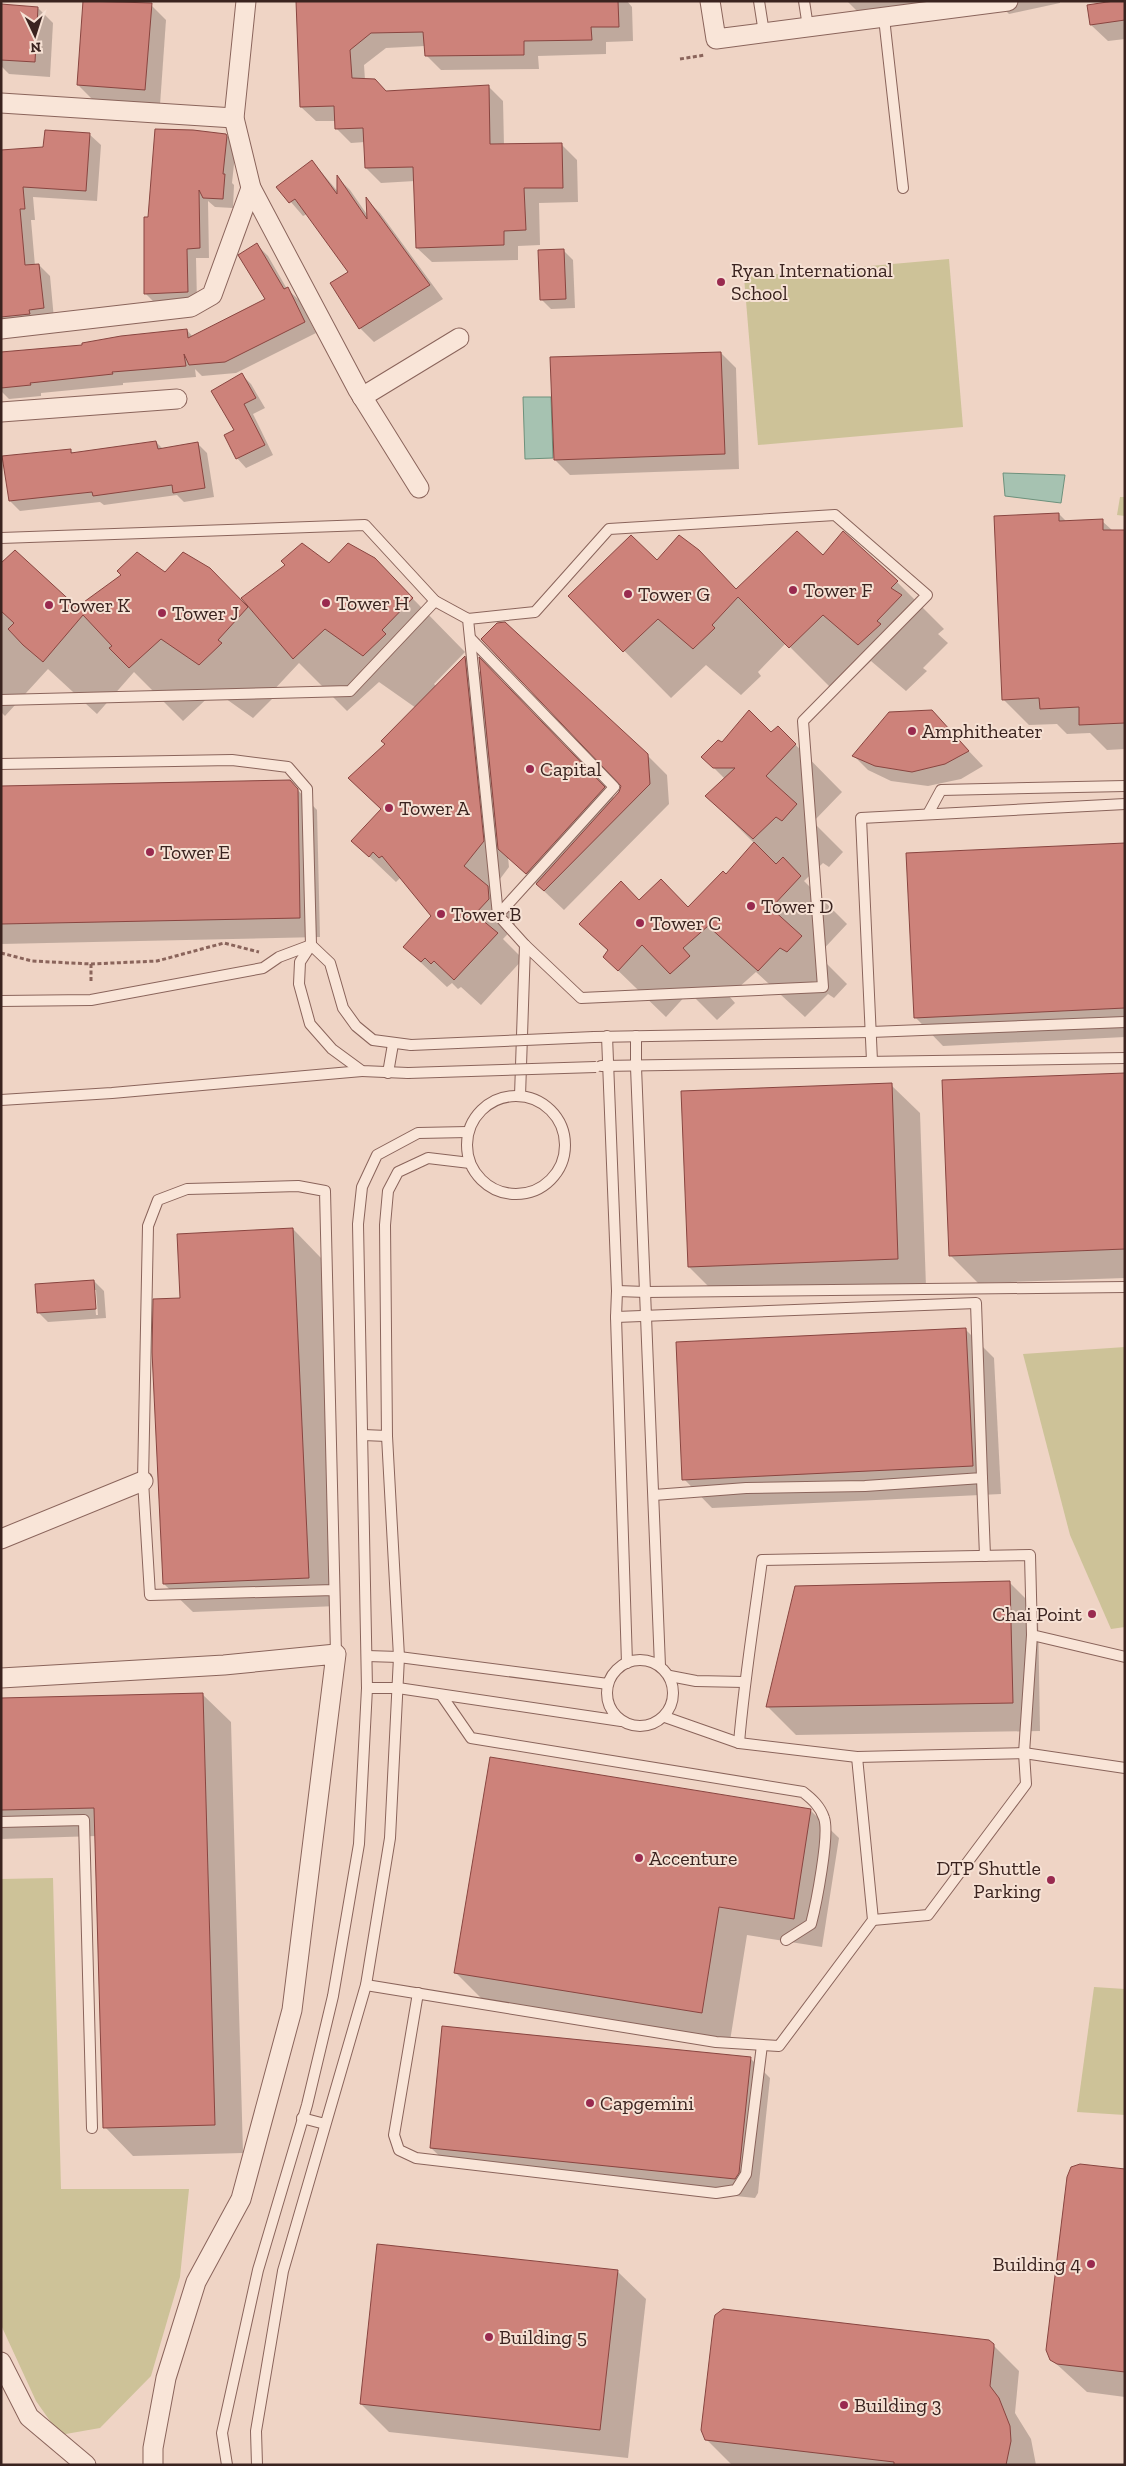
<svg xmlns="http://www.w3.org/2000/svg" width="1126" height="2466" viewBox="0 0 1126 2466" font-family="'Zilla Slab',serif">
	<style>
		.green { fill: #cdc298 }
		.water { fill: #a6c2b1; stroke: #6d917c }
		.shadow { fill: #0003; fill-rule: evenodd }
		.building { fill: #cd827a; stroke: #894540 }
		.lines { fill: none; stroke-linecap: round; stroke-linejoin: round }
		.service-casing { stroke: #8a645b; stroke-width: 12 }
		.minor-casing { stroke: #8a645b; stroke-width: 21 }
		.path { stroke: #8a645b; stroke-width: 3; stroke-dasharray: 4 2.5; stroke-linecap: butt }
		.service { stroke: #f9e5d8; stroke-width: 10 }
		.minor { stroke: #f9e5d8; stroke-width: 19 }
		.service-bridge-casing { stroke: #8a645b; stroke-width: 12; stroke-linecap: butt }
		.service-bridge { stroke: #f9e5d8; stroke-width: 10 }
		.poi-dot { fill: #992a4f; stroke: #f6e1d4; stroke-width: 2 }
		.labels { text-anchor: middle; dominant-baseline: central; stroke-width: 4; stroke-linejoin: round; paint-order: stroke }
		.poi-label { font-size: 20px; fill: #3a231f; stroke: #f6e1d4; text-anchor: start }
	</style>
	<rect width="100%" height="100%" fill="#efd4c5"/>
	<!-- green -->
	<g class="green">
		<path d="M949,259L963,427L758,445L744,277Z"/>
		<path d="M1120,497H1125V516L1117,515Z"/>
		<path d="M1125,1347V1627L1111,1629L1070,1535L1023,1354Z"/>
		<path d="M53,1878L61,2189H189L180,2277L151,2376L100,2428L60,2435L36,2401L1,2325V1879Z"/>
		<path d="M1094,1987L1125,1989V2115L1077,2112Z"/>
	</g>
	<!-- water -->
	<g class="water">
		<path d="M523,397H551L553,458L525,459Z"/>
		<path d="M1003,473L1065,475L1061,503L1005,496Z"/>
	</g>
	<!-- shadow -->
	<g class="shadow">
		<path d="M84,1L151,5L166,20L160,105L93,100L78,85Z"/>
		<path d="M297,1H627L632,7L633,41L606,42V54L538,56L539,69L441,70L426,55L425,46L386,48L364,65L365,80L387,92L488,86L503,101L504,146L562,145L577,160L578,202L539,203L540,245L518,246V260L432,262L417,248L415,181L381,183L366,168L365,142L351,143L336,128V121H316L301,107Z"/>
		<path d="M847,1H970L972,14L874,28Z"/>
		<path d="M996,1H1060V3L1009,14Z"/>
		<path d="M1125,1V39L1108,41L1091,25Z"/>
		<path d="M38,8L53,23L50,77L9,74L1,66V19Z"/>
		<path d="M89,134L101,145L97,201L33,197L35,220H31L35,266L39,265L50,276L54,319L1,329V152L45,149Z"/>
		<path d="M226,135L236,145L232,183L234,185L233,208L215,207L208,201L209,258H196L197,302L155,303L145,293L149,218Z"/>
		<path d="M312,161L339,193L338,178L350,190L368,216L367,200L380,213L443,299L374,342L360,328L350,272L307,214L303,216L278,187Z"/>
		<path d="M257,245L268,256L287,289L299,300L316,333L236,373L202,376L195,369L196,377L123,383V385L41,393V396L9,399L1,391V353L83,346L187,330L193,337L267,299Z"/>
		<path d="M563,250L573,260L575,308L551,309L541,299Z"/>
		<path d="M721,353L736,368L739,469L570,475L555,460Z"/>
		<path d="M241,374L251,384L265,408L253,414L273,455L246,468L237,458L236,430Z"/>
		<path d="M156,442L163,449L197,443L207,453L214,497L184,502L177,495L104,505L100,502L20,511L10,501L70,450L74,454Z"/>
		<path d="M1059,514L1067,522L1102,521L1113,531H1125V749L1107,750L1090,733L1067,734L1057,724L1029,725L1003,699Z"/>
		<path d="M698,551L737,590L823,557L897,582L944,629L938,634L948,643L923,668L927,671L906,691L871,661L837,694L786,643L758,672L761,676L741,695L706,665L671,698L570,596L657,561Z"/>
		<path d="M374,559L465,652L434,684L437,687L465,658L482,674L498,678L615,799L647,755L667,775L669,804L564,910L508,857L509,867L491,891L514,914L515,926L503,939L523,959L481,1005L461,987L458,989L452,983L447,987L404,947L432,916L400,878L396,882L353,841L382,810L349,778L386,745L416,708L379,682L347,711L299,663L270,694L274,697L253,718L215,691L183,721L134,672L97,714L48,669L5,716L1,712V565L76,609L165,574L244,603L329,564Z"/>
		<path d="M778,727L842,792L813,822L843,852L829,867L823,863L804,881L847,924L818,955L847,984L834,998L828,994L805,1017L756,972L729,996L735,1003L717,1020L689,992L666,1017L604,957L609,952L581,924L640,901L689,908L726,875L754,843L707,796L725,779L703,757L722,744L771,733Z"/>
		<path d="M946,727L983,766L961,779L928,786L891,781L868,770L854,756Z"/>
		<path d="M289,781L317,810L320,937L1,944V787Z"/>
		<path d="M1125,844V1037L943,1046L915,1017Z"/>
		<path d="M1125,1074V1278L978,1283L950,1255Z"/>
		<path d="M891,1085L920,1113L926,1287L717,1295L689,1267Z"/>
		<path d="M293,1229L321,1258L337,1606L193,1612L164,1584L182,1299Z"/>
		<path d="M94,1281L104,1291L106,1318L48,1322L38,1312ZM94,1290H96L98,1315H96Z"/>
		<path d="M966,1330L994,1358L1001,1494L712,1508L684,1479Z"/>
		<path d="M1009,1582L1038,1611L1040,1731L796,1735L768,1707Z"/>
		<path d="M202,1694L231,1722L243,2153L133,2156L105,2127L97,1836L1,1839V1700Z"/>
		<path d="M810,1810L839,1838L822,1947L747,1935L730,2041L484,2001L455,1972Z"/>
		<path d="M750,2058L770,2078L758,2193L755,2198L451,2167L431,2148Z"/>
		<path d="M1125,2171V2397L1087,2392L1051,2359Z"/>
		<path d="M617,2271L646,2299L628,2458L389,2432L361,2404Z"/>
		<path d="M993,2345L1019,2371L1015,2413L1031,2439L1036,2465H732L706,2439Z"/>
	</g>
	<!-- building -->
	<g class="building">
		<path d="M83,1L152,3L145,90L77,85Z"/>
		<path d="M296,1H618L619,27H591L592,40L524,41V55L425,56L423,32L371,33L350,50L352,78L375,79L386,91L489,85L490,144L562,143L563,188H524L526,230L504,231V245L416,248L413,167L365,168L363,128L335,129L334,106L300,107Z"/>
		<path d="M1114,1H1125V20L1090,25L1087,5Z"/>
		<path d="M1,4L38,7L35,62L1,60Z"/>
		<path d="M155,129L193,130L226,134L227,136L223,174H225L223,199L203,198L199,190L200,248L187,249L188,292L144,294V217H148Z"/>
		<path d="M45,130L90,133L86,191L23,187L25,209H20L25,265L39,264L44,308L29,310L30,314L1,317V150L43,147Z"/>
		<path d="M312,160L337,194V175L367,219L366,197L430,285L359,329L330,283L348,272L295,199L289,203L276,187Z"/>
		<path d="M257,243L284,289L288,287L305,322L225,362L189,365L184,354L186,366L112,372L113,374L30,383L31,385L1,388V352L82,345V343L121,336L187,329L188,338L265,299L238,255Z"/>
		<path d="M564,249L566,299L540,300L538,250Z"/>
		<path d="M721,352L725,454L554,460L550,357Z"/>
		<path d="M242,373L256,398L244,404L265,445L236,459L224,435L234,430L211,391Z"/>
		<path d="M156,441L158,449L198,442L205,488L173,493L172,485L93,496L92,492L9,501L2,456L71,449V453Z"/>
		<path d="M1059,513V521L1103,519V530H1125V723L1079,725V707L1040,709L1039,698L1002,700L994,516Z"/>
		<path d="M797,531L823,555L843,531L898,581L891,588L902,595L877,621L881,624L858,645L823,615L789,648L738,597L712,625L715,628L693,649L658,619L623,652L568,596L631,535L657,560L679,535L699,550L736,589Z"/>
		<path d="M302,543L329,563L348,543L375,558L413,598L382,630L386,634L363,656L325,629L293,659L241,598L285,565L281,561Z"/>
		<path d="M15,550L77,607L121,575L117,571L137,552L165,572L183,552L210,568L248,607L218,640L222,643L199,665L161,639L129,668L109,648L112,646L83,615L43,662L23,645L8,629L14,623L1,611V563Z"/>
		<path d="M505,622L648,754L650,784L544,891L536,884L619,792L621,786L481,639L497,623Z"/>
		<path d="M465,656L484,841L464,866L488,886L489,899L475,914L498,933L454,980L434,961L431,964L425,958L421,962L403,947L431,916L382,856L379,858L373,852L369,857L351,841L381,809L348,778L385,744L381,741Z"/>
		<path d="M479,657L605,787L526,874L498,849Z"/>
		<path d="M749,710L771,732L778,726L796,744L766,776L797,804L782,821L776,817L753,839L705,796L735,768H713L701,757L718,740L722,742Z"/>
		<path d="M932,710L969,751L945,764L912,772L875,766L852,756L889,712Z"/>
		<path d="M290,780L298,789L300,918L1,924V786Z"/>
		<path d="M754,842L776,864L783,857L801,876L771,908L802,936L787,952L780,948L758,971L708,926L683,948L690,956L670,974L642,945L618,971L603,957L608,950L579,924L621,881L639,900L661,879L688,907L723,871L726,874Z"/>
		<path d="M1125,843V1008L914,1018L906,853Z"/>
		<path d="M1125,1073V1249L949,1256L942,1080Z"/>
		<path d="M892,1083L898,1259L688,1267L681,1091Z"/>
		<path d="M293,1228L309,1578L163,1584L152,1352L153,1299L180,1298L177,1234Z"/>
		<path d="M94,1280L96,1309L37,1313L35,1284Z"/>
		<path d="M966,1328L973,1466L682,1480L676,1342Z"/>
		<path d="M1010,1581L1013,1703L766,1707L795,1586Z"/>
		<path d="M203,1693L215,2125L103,2128L94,1808L1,1810V1698Z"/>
		<path d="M490,1757L811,1809L794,1919L719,1907L702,2013L454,1973Z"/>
		<path d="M442,2026L751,2057L739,2173L735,2179L430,2148Z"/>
		<path d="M1080,2164L1125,2169V2372L1057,2364L1050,2360L1046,2350L1067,2177L1071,2167Z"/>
		<path d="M377,2244L618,2270L600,2430L360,2404Z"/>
		<path d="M723,2309L989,2340L994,2344V2348L990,2386L999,2398L1010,2426L1011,2441L1006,2465H894V2462L705,2440L701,2430L714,2319L715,2315Z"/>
	</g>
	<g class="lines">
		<!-- service casing -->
		<g class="service-casing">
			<g id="service">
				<path d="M759,1L764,33"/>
				<path d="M804,1L808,27"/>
				<path d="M884,18L903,188"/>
				<path d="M1,538L365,525L435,601L468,619L535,612L609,529L835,515L927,595L803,721L823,987L581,998L525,945L498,915L468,619"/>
				<path d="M471,639L614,787L498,915"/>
				<path d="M1,700L350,691L435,601"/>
				<path d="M1,764L232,760L288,767L307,789L311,945L300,962L299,984L310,1024L332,1049L362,1071L408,1073"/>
				<path d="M928,814L941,790L1125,786"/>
				<path d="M311,945L330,963L343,1008L356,1026L373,1040L411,1045"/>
				<path d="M1,1001L91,1000L263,968L279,957L311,945"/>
				<path d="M607,1036L617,1291L616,1317L627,1663"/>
				<path d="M636,1036V1067L660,1666"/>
				<path d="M594,1037L871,1032L1125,1022"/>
				<path d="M872,1061L861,818L1125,804"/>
				<path d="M601,1066L1125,1058"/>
				<path d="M388,1073L393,1044"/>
				<path d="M520,1096L525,945"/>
				<circle cx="516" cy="1145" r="49"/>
				<path d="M1,1100L112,1093L362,1071"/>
				<path d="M617,1291L646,1292L1125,1287"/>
				<path d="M616,1317L976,1303L982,1478L865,1486L746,1488L654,1495"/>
				<path d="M363,1435L387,1436"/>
				<path d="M982,1478L985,1556"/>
				<path d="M334,1590L150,1595L143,1481L148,1226L158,1200L187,1189L298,1186L325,1191L336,1654"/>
				<path d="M367,1656L399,1657L608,1684"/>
				<circle cx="640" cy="1693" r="33"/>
				<path d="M670,1676L696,1681L744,1682"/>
				<path d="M367,1688H398L621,1721"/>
				<path d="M442,1696L471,1738L803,1792C812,1799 820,1806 824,1818C830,1834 816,1905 811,1924L786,1940"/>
				<path d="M665,1717L739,1743L857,1757L1024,1753L1125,1768"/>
				<path d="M739,1743C744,1682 754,1621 762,1560L1030,1555L1032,1635L1125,1657"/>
				<path d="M1,1822L84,1820L92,2128"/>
				<path d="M873,1920L928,1915L1026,1784L1024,1753L1032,1635"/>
				<path d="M366,1985L716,2042L779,2046L873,1920L857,1757"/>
				<path d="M418,1993L394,2135L399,2150L416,2158L716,2193L736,2190L746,2174L762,2045"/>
				<path d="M302,2118L325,2124"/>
				<path d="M227,2465L222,2433L258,2270L307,2105L333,1996L359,1844L367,1688L358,1224L362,1187L377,1155L418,1133L468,1132"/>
				<path d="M257,2465L256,2431L283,2271L366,1985L390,1838L399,1657L387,1436L385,1225L388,1191L398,1172L428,1158L470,1163"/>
			</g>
		</g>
		<!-- minor casing -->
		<g class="minor-casing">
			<g id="minor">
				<path d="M246,1L234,118L251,188L358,390L419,488"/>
				<path d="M710,1L716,39L1008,1"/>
				<path d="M1,103L234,118"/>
				<path d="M1,329L191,307L212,295L251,188"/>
				<path d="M362,397L459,338"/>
				<path d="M1,412L177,399"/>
				<path d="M1,1539L143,1481"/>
				<path d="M1,1678L224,1665L336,1654L292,2010L241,2199L196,2282L166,2378L153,2448V2465"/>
				<path d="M1,2362L29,2417L86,2465"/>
			</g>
		</g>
		<!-- path -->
		<g class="path">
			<path d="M680,59L705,55"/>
			<path d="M1,953L32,961L91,964L157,961L224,943L259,952"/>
			<path d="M91,964V983"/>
		</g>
		<!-- service -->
		<use href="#service" class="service"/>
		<!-- minor -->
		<use href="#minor" class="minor"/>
		<!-- service-bridge casing -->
		<g class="service-bridge-casing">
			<g id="service-bridge">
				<path d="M411,1045L594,1037"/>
				<path d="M408,1073L596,1067"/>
			</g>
		</g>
		<!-- service-bridge -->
		<use href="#service-bridge" class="service-bridge"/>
	</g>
	<!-- markers -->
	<g class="poi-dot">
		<circle cx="721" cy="282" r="5"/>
		<circle cx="793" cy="590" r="5"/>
		<circle cx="628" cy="594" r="5"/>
		<circle cx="326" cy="603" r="5"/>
		<circle cx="49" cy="605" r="5"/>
		<circle cx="162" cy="613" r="5"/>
		<circle cx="912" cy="731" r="5"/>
		<circle cx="530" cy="769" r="5"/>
		<circle cx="389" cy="808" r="5"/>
		<circle cx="150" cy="852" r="5"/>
		<circle cx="751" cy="906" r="5"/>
		<circle cx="441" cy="914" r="5"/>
		<circle cx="640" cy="923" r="5"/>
		<circle cx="1092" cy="1614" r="5"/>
		<circle cx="639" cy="1858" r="5"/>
		<circle cx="1051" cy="1880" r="5"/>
		<circle cx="590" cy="2103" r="5"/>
		<circle cx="1091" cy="2264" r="5"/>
		<circle cx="489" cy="2337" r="5"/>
		<circle cx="844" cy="2405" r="5"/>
	</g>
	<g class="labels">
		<!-- poi labels -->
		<g class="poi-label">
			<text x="731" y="270">Ryan International<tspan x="731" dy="23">School</tspan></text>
			<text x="803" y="590">Tower F</text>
			<text x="638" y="594">Tower G</text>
			<text x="336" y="603">Tower H</text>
			<text x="59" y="605">Tower K</text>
			<text x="172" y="613">Tower J</text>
			<text x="922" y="731">Amphitheater</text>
			<text x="540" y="769">Capital</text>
			<text x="399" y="808">Tower A</text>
			<text x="160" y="852">Tower E</text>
			<text x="761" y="906">Tower D</text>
			<text x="451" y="914">Tower B</text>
			<text x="650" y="923">Tower C</text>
			<text x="1082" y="1614" text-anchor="end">Chai Point</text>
			<text x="649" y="1858">Accenture</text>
			<text x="1041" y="1868" text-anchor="end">DTP Shuttle<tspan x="1041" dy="23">Parking</tspan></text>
			<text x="600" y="2103">Capgemini</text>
			<text x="1081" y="2264" text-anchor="end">Building 4</text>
			<text x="499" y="2337">Building 5</text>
			<text x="854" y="2405">Building 3</text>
		</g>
	</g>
	<!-- border -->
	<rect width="1126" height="2466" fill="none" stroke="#3a231f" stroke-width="5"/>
	<!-- north arrow -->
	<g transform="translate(35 35) rotate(176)" stroke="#f6e1d4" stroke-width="4" paint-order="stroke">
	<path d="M0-4L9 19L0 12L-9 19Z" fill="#3a231f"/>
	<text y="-8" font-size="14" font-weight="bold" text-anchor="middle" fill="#3a231f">N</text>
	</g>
</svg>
